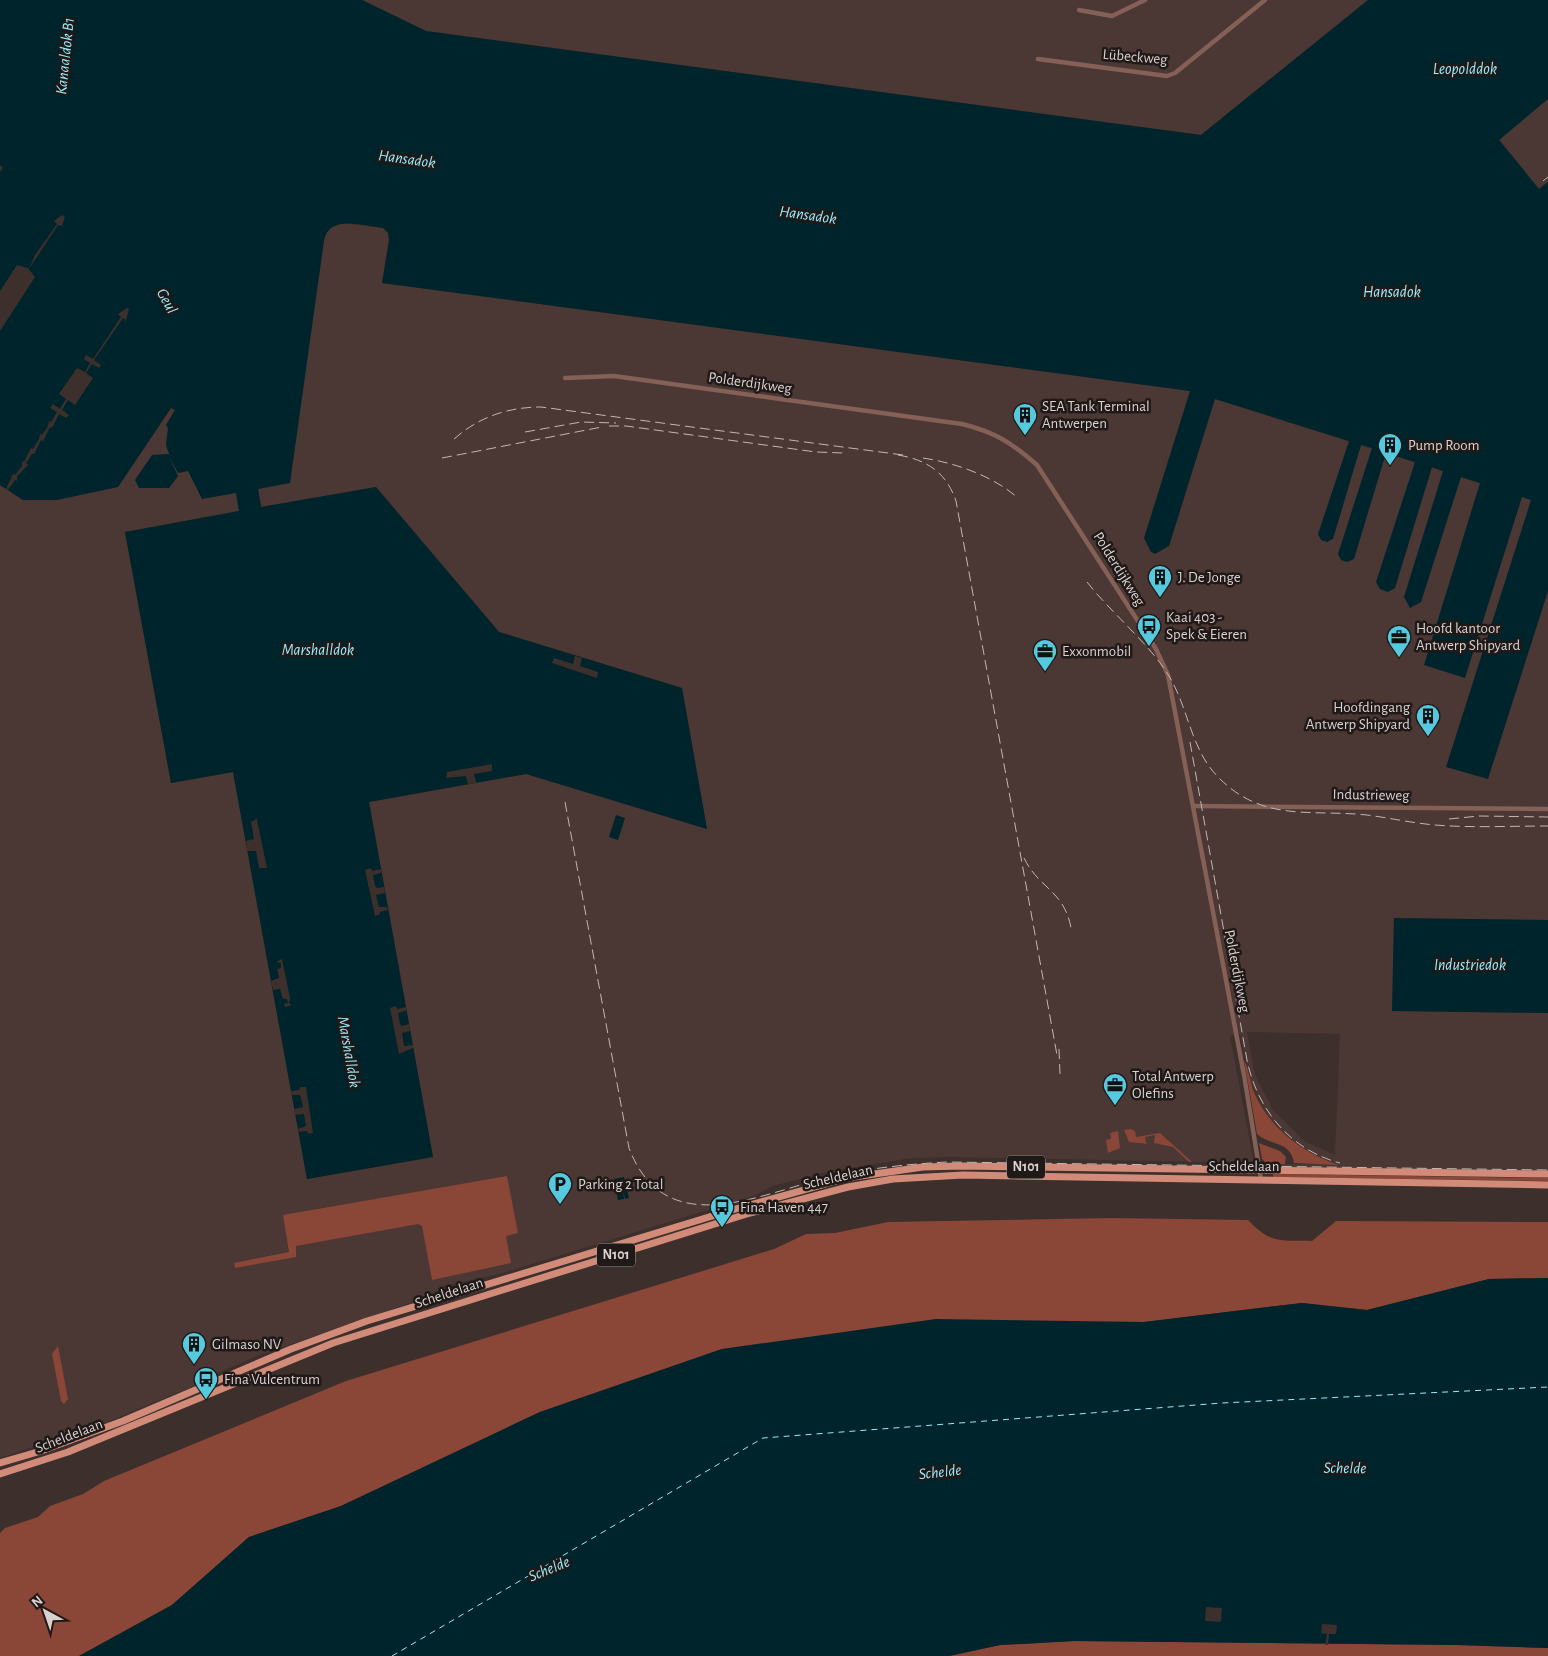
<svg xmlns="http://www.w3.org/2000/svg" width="1548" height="1656" viewBox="0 0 1548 1656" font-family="'Alegreya Sans',sans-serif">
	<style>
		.built { fill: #4b3733; fill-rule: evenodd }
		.green { fill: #8a4636 }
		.water { fill: #00242b }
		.pier { fill: #3c2f2c }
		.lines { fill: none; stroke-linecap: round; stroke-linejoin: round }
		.ferry { stroke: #9aedfd; stroke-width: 1; stroke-dasharray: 6 5; stroke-linecap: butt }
		.street { stroke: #846057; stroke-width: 4.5 }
		.primary { stroke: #d38b79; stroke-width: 7 }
		.rail { stroke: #c1b7b5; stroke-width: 1; stroke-dasharray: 10 5; stroke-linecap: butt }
		.labels { text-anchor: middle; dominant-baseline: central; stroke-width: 5; stroke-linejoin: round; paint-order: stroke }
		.shield { fill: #1f1917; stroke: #a39a98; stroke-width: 1 }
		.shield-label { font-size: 14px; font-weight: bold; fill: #dbd2d0 }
		.street-label { font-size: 15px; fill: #dbd2d0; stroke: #1f1917 }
		.poi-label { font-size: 15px; fill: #dbd2d0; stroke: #1f1917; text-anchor: start }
		.water-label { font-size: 16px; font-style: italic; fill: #9aedfd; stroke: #1f1917 }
	</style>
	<rect width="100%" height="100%" fill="#3c2f2c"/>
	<!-- built -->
	<g class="built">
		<path d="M362,0H1368L1201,135L426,31Z"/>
		<path d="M1548,99V182L1539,189L1499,139Z"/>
		<path d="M339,223L383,228L388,233L389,240L382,283L1190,391L1548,505V920L1394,918L1393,1011L1548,1013V1171L1270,1167V1164H1337L1305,1151L1290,1140L1269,1118L1251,1083L1240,1034L1230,1036L1254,1163L946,1157L905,1159L822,1173L773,1186L753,1196L503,1273L444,1286L439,1293L257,1356L213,1375V1378L105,1423L0,1458V485L23,500L118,487L171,408L175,410L166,425L168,428L166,445L181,471L188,470L201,495L236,493L239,511L125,532L171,783L233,772L307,1179L433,1157L369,802L526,774L707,829L682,688L499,632L376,487L262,507L258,489L325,234L332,226ZM1247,1032L1340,1034L1335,1155L1304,1141L1273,1110L1255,1075Z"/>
	</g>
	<!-- green -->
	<g class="green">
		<path d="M1244,1060C1249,1069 1250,1082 1254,1092C1270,1129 1302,1153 1339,1165L1294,1163C1291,1141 1271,1146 1257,1134Z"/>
		<path d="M1131,1129L1135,1131L1136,1137L1160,1133L1192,1162H1189L1173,1147L1154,1143L1155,1135L1145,1137L1146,1143L1148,1144L1129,1142L1124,1130Z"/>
		<path d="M1118,1131L1120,1148L1108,1153L1106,1140L1111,1139L1110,1133Z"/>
		<path d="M1259,1143L1280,1151L1286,1157L1285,1164H1270V1167L1262,1159Z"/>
		<path d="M1273,1174L1548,1178V1181L1273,1177Z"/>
		<path d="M507,1176L518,1233L506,1236L511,1263L432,1280L422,1226L418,1224L296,1246V1257L235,1268L234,1263L289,1252L283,1215Z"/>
		<path d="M1111,1218L1248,1220C1272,1245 1281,1240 1312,1241L1336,1221L1548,1222V1278L1489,1279L1367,1310L1302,1303L1144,1322L722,1349L540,1412L341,1506L249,1537L172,1605L79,1656H0V1533L5,1528L38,1517L50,1506L83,1494L104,1481L346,1381L774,1249L806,1234L835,1233L888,1222Z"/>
		<path d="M58,1346L68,1399L64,1404L61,1401L52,1354Z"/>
		<path d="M1074,1641L1457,1645L1548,1648V1656H949L1000,1645Z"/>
	</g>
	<!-- water -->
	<g class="water">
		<path d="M0,0H362L426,31L1201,135L1368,0H1548V99L1499,140L1539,189L1548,182V591L1488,779L1446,767L1531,500L1522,497L1465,678L1424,665L1480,483L1461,477L1421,602L1410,608L1404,597L1443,471L1432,467L1395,588L1388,592L1380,589L1376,582L1415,462L1386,453L1354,559L1347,562L1341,560L1338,554L1372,448L1361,445L1333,539L1327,542L1321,540L1318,534L1349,441L1215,399L1169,546L1155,554L1151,552L1144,538L1190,391L382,283L389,240L388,233L383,228C363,226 329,214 324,241L290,483L258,489L261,507L376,487L499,632L682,688L707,829L526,774L369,802L433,1157L307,1179L233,772L171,783L125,532L239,511L236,493L202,499L188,471L178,473L169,457L178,476L169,488H139L135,480L152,455L169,454L166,445L168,428L166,425L175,410L171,408L118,487L57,500H23L0,485V331L35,277L28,268L17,265L0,291V172L3,168L0,165Z"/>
		<path d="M616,815L625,818L618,840L609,837Z"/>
		<path d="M1394,918L1548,920V1013L1392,1011Z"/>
		<path d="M624,1177L629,1198L625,1199L623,1190L624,1199L618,1200L614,1179Z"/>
		<path d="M1548,1278V1648L1457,1645L1074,1641L1000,1645L949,1656H79L172,1605L249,1537L341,1506L540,1412L722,1349L936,1319L1144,1322L1302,1303L1367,1310L1489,1279Z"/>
	</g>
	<!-- pier -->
	<g class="pier">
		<path d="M62,215L65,217L62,226L58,225L29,269L35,255L57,224L54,221Z"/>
		<path d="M127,308L129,309L126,320L123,318L94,360L101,365L99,368L92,364L86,373L93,378L75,405L68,400L62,410L69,415L66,418L59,414L52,428L50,427L43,441L41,440L34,454H32L26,463L28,465L17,476V481L15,480L8,490L6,489L13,474L15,475L22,466V461L24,462L31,448L33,449L39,439L40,434L42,435L48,426L49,421L51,422L57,412L50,408L53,404L60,409L66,399L59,394L77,368L85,372L90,363L84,359L86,355L93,359L121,317L118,314Z"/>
		<path d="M575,656L582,658L580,666L598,672L597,678L552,663L554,658L573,664Z"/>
		<path d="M492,764V771L474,774L476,783L468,784L466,776L446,778L447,772Z"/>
		<path d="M258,818L257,820L267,868H259L256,851H247L246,841L254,839L251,822Z"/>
		<path d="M371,868L372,871L381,869V873L373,875L375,886L377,888L384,887L385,893L376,895L379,907H387L388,910L380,912L379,915L375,916L365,870Z"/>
		<path d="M282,959L290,998L289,1003L292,1005L285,1007L284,1004L288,1003L287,999H283L280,989L273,990L271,981L279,978L277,969L281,968V963L276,962Z"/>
		<path d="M396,1006L397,1009L406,1007V1011L398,1013L400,1024L402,1026L409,1024L410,1031L402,1033L404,1046L413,1045V1048L399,1054L390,1008Z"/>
		<path d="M300,1087H306L313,1133L308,1134L307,1131L299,1132L298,1129L306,1126L304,1114L295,1115L294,1109L303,1107L300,1095H292L291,1091L299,1090Z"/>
		<path d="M1206,1607L1222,1608L1221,1622L1205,1621Z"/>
		<path d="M1322,1624L1337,1625L1336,1634H1329L1328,1645H1325L1327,1634L1321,1633Z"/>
	</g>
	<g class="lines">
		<!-- ferry -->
		<path class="ferry" d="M392,1656L763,1438L1222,1403L1548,1387"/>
		<!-- street -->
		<g class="street">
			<path d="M1079,10L1112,16L1145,0"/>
			<path d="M1038,59L1167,76L1175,73L1265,0"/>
			<path d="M565,378L614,376L962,424C995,432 1012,443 1037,465L1156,649L1168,675L1244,1075L1261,1179"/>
			<path d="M1194,806L1548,809"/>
		</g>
		<!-- primary -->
		<g class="primary">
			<path d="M0,1463L41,1451L123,1421L291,1349L367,1321L732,1210L847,1178L923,1167L961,1166L1548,1174"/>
			<path d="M0,1474L68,1452L333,1343L509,1288L750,1213L848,1187L893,1179L963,1175L1548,1185"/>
		</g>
		<!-- rail -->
		<g class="rail">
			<path d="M1543,181L1548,177"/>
			<path d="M609,426H626L816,452L843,453"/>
			<path d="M525,432L581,422L616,423"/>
			<path d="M454,439C479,417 508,407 541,407L903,455"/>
			<path d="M898,455C927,460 946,472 956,501L1057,1055"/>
			<path d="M442,458L602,427"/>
			<path d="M923,458C956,463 993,476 1018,498"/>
			<path d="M1087,582C1112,614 1149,643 1169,676C1189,709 1190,748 1218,777C1263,823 1311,809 1367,815C1390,818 1412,823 1435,825C1472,828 1511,826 1548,826"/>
			<path d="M1190,742L1247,1060C1257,1109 1290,1150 1340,1163"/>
			<path d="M565,802L629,1148C666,1245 763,1192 833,1176C871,1168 909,1164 947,1162L1548,1170"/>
			<path d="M1449,819L1479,816L1548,817"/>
			<path d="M1024,858C1039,889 1064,890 1071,928"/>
			<path d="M1059,1049L1060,1074"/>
		</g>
	</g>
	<!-- icons -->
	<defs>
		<g id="building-pin" transform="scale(1.25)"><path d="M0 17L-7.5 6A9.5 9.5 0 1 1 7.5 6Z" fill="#55cadf" stroke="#1f1917"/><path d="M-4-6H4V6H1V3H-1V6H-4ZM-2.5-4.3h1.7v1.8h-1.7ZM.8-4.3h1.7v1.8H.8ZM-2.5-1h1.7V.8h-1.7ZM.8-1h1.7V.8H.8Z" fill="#111"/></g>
		<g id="bus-pin" transform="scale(1.25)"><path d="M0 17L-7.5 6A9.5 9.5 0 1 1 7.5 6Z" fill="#55cadf" stroke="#1f1917"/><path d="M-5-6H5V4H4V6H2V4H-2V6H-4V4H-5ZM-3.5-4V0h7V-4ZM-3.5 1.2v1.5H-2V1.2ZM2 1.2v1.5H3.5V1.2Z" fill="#111"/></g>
		<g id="office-pin" transform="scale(1.25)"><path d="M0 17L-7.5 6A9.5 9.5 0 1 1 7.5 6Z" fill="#55cadf" stroke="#1f1917"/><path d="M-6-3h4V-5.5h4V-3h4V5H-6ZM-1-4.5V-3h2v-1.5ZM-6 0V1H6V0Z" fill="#111"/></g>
		<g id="parking-pin" transform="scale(1.25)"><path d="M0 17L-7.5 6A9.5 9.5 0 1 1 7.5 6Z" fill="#55cadf" stroke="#1f1917"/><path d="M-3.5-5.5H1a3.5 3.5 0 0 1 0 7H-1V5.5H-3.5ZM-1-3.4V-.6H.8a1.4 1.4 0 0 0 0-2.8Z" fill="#111"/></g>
	</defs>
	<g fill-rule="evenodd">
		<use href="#building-pin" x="1025" y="415"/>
		<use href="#building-pin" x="1390" y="445"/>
		<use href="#building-pin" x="1160" y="577"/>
		<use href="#bus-pin" x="1149" y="626"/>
		<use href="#office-pin" x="1399" y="637"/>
		<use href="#office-pin" x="1045" y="651"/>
		<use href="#building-pin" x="1428" y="716"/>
		<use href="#office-pin" x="1115" y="1085"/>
		<use href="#parking-pin" x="560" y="1184"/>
		<use href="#bus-pin" x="722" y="1207"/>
		<use href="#building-pin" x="194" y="1344"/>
		<use href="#bus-pin" x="206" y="1379"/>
	</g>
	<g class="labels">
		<!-- shield labels -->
		<g class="shield">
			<rect x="1007" y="1155.5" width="38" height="23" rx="4"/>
			<rect x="597" y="1243.5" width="38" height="23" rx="4"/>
		</g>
		<g class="shield-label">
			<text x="1026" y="1167">N101</text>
			<text x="616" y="1255">N101</text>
		</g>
		<!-- street labels -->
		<g class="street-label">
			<text transform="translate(1135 57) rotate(5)">Lübeckweg</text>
			<text transform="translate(750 383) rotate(8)">Polderdijkweg</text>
			<text transform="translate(1119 569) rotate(58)">Polderdijkweg</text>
			<text transform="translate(1371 795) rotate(1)">Industrieweg</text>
			<text transform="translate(1237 971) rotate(79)">Polderdijkweg</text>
			<text x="1244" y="1166">Scheldelaan</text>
			<text transform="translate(838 1177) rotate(-13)">Scheldelaan</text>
			<text transform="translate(449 1293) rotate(-18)">Scheldelaan</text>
			<text transform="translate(69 1436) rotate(-21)">Scheldelaan</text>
		</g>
		<!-- poi labels -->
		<g class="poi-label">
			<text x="1042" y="406">SEA Tank Terminal<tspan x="1042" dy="17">Antwerpen</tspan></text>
			<text x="1408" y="445">Pump Room</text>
			<text x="1178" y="577">J. De Jonge</text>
			<text x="1166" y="617">Kaai 403 -<tspan x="1166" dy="17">Spek &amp; Eieren</tspan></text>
			<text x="1416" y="628">Hoofd kantoor<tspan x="1416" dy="17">Antwerp Shipyard</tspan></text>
			<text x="1062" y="651">Exxonmobil</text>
			<text x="1410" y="707" text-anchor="end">Hoofdingang<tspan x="1410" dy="17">Antwerp Shipyard</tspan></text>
			<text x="1132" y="1076">Total Antwerp<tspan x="1132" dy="17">Olefins</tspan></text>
			<text x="578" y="1184">Parking 2 Total</text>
			<text x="740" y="1207">Fina Haven 447</text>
			<text x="212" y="1344">Gilmaso NV</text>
			<text x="224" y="1379">Fina Vulcentrum</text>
		</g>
		<!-- water labels -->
		<g class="water-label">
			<text transform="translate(65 56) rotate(-84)">Kanaaldok B1</text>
			<text x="1465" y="69">Leopolddok</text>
			<text transform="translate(407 159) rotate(8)">Hansadok</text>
			<text transform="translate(808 215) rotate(8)">Hansadok</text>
			<text x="1392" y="292">Hansadok</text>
			<text transform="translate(167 301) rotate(61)">Geul</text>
			<text x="318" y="650">Marshalldok</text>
			<text x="1470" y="965">Industriedok</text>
			<text transform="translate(349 1052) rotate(80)">Marshalldok</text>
			<text transform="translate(1345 1468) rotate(1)">Schelde</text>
			<text transform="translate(940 1472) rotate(-6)">Schelde</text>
			<text transform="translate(549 1569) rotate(-22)">Schelde</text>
		</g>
	</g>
	<!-- north arrow -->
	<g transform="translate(45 1611) rotate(320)" stroke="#1f1917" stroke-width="4" paint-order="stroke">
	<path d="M0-4L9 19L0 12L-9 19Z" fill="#dbd2d0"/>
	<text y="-8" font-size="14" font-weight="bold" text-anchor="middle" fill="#dbd2d0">N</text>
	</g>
</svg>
